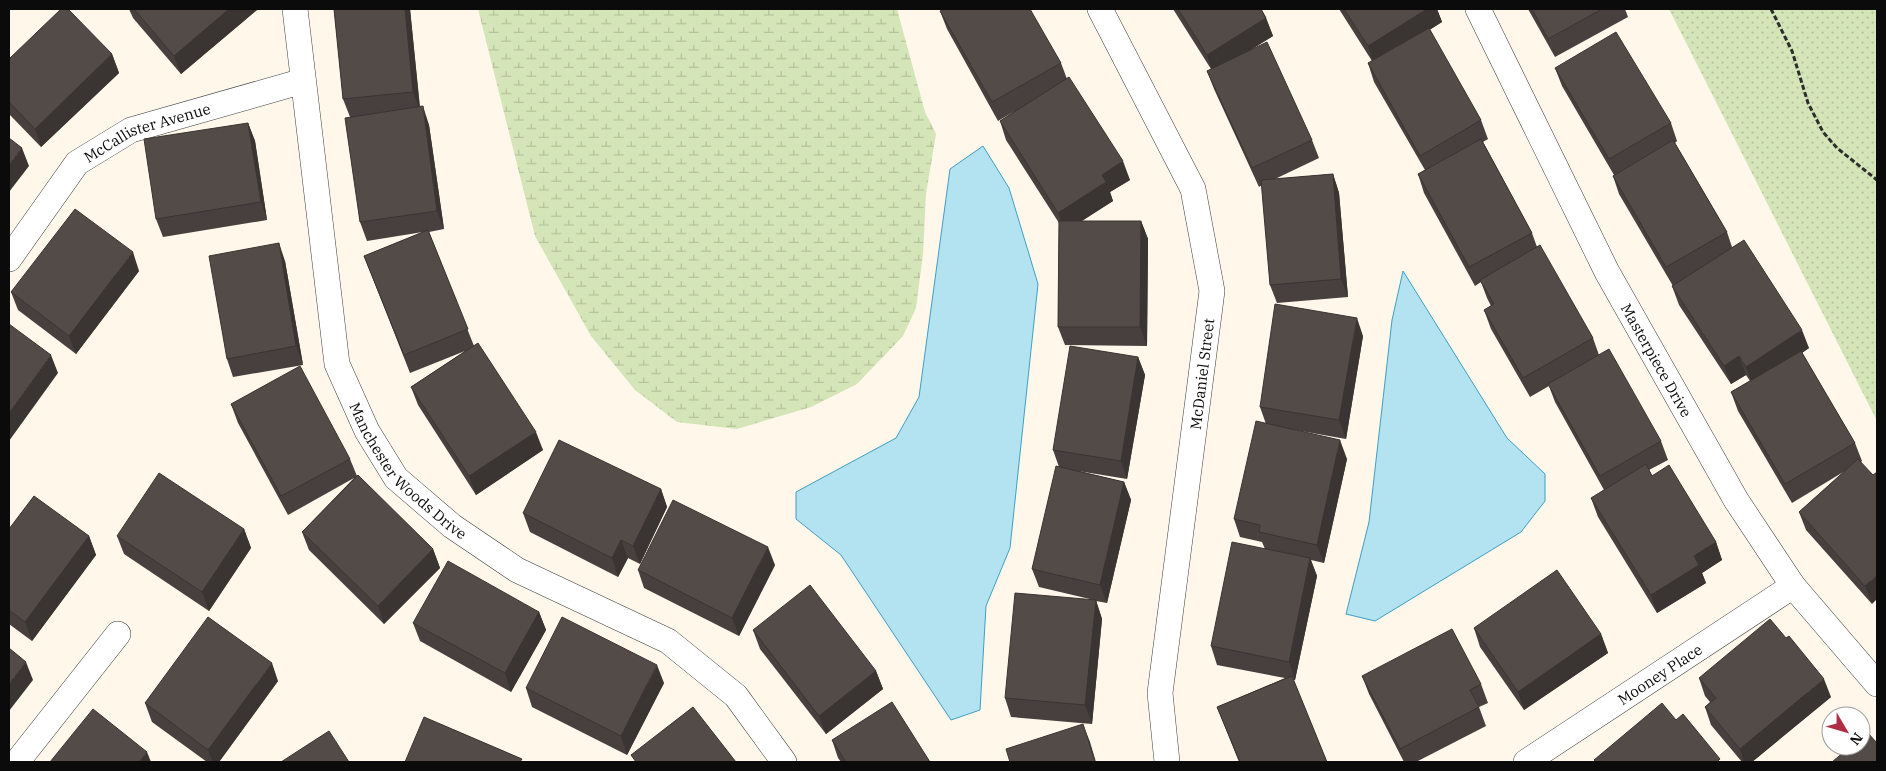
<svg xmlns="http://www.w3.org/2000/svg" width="1886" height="771" viewBox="0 0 1886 771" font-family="'IBM Plex Serif',serif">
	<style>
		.grass { fill: url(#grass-dots) }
		.wetland { fill: url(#wetland-marsh) }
		.water { fill: #b3e2f1; stroke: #3f9fc3 }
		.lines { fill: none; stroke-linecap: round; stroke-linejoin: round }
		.street-casing { stroke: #3e3e3e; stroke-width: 26 }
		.path { stroke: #2d2d2d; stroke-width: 3; stroke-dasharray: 5 2.5; stroke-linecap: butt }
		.street { stroke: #fff; stroke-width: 25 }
		.wall { fill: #47403e }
		.shaded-wall { fill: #3a3432 }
		.building { fill: #534b48; stroke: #3a3432 }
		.labels { text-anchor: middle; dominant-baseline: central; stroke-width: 5; stroke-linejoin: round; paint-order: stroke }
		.street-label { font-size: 15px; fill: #0b0b0b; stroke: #fff }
	</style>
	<defs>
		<pattern id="grass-dots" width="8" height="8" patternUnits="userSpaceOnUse" patternTransform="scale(1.25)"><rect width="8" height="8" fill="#d4e5b7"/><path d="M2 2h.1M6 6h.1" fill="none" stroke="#b5c39c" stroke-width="1.8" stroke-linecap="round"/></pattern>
		<pattern id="wetland-marsh" width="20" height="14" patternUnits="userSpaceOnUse" patternTransform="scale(1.25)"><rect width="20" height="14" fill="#d4e5b7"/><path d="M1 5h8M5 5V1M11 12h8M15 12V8" fill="none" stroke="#b5c39c"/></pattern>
	</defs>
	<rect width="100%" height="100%" fill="#fef7ea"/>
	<!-- grass -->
	<path class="grass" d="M1669,9H1877V421Z"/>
	<!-- wetland -->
	<path class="wetland" d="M478,9H897L925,112L936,134L926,194L923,254L916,308L903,336L857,384L811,407L737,429L677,422L635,390L591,336L535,236Z"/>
	<!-- water -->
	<g class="water">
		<path d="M983,146L1009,188L1038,284L1010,548L986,606L980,710L951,720L841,555L796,519V492L896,438L919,397L950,169Z"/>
		<path d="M1403,271L1507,438L1545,474V501L1521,532L1375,621L1346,614L1369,522L1392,320Z"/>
	</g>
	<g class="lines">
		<!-- street casing -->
		<g class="street-casing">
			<g id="street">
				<path id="s1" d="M295,9L337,364L367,431L396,478L452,526L517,570L668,641L736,696L784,762"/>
				<path d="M1100,9L1193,189L1212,291L1160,693L1167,762"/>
				<path id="s2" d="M1478,9L1607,272L1736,500L1793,586L1877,684"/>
				<path id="s3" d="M9,259L77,163L131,130L303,81"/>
				<path d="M17,762L118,634"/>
				<path id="s4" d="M1526,762L1793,586"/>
			</g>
		</g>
		<!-- path -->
		<path class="path" d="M1771,9L1792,51L1808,103L1823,132L1837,148L1877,180"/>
		<!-- street -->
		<use href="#street" class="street"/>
	</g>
	<!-- wall -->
	<g class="wall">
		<path d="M129,9H258L181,74L133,18Z"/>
		<path d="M334,9H410L420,107L429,125L444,229L429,232L474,346L543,450L476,495L418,405L411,387L465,351L410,373L364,256L423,232L367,241L360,222L350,117L343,99Z"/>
		<path d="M1173,9H1261L1266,18L1273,36L1249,51L1312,140L1319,158L1275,179L1333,174L1339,193L1348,297L1277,303L1270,285L1262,185L1259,187L1214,89L1207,71L1211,69Z"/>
		<path d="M1339,9H1437L1442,22L1429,30L1481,120L1488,139L1483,142L1532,233L1537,247L1593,338L1599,355L1661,441L1668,460L1649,470L1652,476L1716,542L1722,560L1702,573L1706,583L1657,613L1598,517L1591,498L1604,490L1555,402L1549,386L1530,397L1491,329L1484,310L1491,306L1487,298L1481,282L1475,286L1424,193L1418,174L1425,170L1374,82L1368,63L1372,61Z"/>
		<path d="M1528,9H1625L1628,17L1555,57Z"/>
		<path d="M940,11L1061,63L1067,79L1130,180L1110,192L1113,201L1081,221H1141L1148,239L1147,346L1065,345L1058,327L1059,223L1006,140L1000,121L1015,111L998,121L947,29Z"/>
		<path d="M112,54L119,73L41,147L9,114V59Z"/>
		<path d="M1555,68L1671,123L1677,141L1675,143L1727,232L1732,247L1809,348L1802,353L1855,443L1862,461L1861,462L1872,604L1806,530L1799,512L1845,471L1792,503L1738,411L1731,392L1750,381L1746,375L1731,384L1679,305L1672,286H1673L1619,194L1613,176L1614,175L1562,86Z"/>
		<path d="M248,123L255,141L267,220L163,237L156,219Z"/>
		<path d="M285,261L303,365L233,377L227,359Z"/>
		<path d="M139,271L76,354L18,310L11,292Z"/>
		<path d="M1363,336L1346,439L1295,430L1347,459L1324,563L1311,560L1317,576L1295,680H1293L1327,762H1239L1217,707L1285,678L1217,665L1211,646L1265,549L1262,542L1240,537L1234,519L1266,424L1260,407Z"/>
		<path d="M1138,357L1145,375L1127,479L1078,471L1124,482L1131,500L1107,603L1096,601L1102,619L1092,724L1011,717L1005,698L1094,600L1039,587L1032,569L1059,467L1053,450Z"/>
		<path d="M231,404L350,459L357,476L433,549L440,568L384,624L309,550L302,532L354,478L288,515L238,423Z"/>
		<path d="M661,489L667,507L640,564L628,558L618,577L530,532L523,513Z"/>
		<path d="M9,529L89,536L96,555L32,641L9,624Z"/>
		<path d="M244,529L251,548L209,611L124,554L117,536Z"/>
		<path d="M775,565L739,636L644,588L638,570Z"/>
		<path d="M539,612L546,630L511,692L420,641L413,623Z"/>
		<path d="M1474,628L1601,634L1608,653L1524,710L1480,647Z"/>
		<path d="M753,630L876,671L883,689L826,734L760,649Z"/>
		<path d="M1362,676L1481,684L1488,703L1479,707L1486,726L1416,762H1404L1369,694Z"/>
		<path d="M1699,678L1831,697L1752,762H1742L1711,725L1705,707L1710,702L1705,696Z"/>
		<path d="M278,681L219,762H207L152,722L145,703Z"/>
		<path d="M664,683L627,755L532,707L526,688Z"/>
		<path d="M832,740L930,762H841L838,758Z"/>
	</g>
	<!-- shaded-wall -->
	<g class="shaded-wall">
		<path d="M229,9H258L181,74L174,56Z"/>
		<path d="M405,9H410L420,110L413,92Z"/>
		<path d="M1427,9H1437L1442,22L1374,65L1368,46Z"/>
		<path d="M1266,18L1273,36L1213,73L1207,55Z"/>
		<path d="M112,54L119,73L41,147L35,129Z"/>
		<path d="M423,106L429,125L444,229L437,211Z"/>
		<path d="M248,123L255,141L267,220L261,202Z"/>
		<path d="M22,148L29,166L9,192V165Z"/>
		<path d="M1123,161L1130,180L1110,192L1113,201L1065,232L1058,213L1102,175Z"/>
		<path d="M1333,174L1339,193L1348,297L1341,279Z"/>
		<path d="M1141,221L1148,239L1147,346L1140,327Z"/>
		<path d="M279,243L285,261L303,365L296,346Z"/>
		<path d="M133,252L139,271L76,354L69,336Z"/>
		<path d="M1357,318L1363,336L1346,439L1339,420Z"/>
		<path d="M1802,330L1809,348L1753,386L1746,367Z"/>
		<path d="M51,355L58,373L9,441V413Z"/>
		<path d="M1739,356L1746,375L1731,384L1724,366Z"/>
		<path d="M1138,357L1145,375L1127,479L1121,461Z"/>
		<path d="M536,432L543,450L476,495L469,476Z"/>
		<path d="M1340,440L1347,459L1324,563L1317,545Z"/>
		<path d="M1124,482L1131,500L1107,603L1100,585Z"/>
		<path d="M661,489L667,507L640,564L633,546Z"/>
		<path d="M244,529L251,548L209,611L202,592Z"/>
		<path d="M89,536L96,555L32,641L25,622Z"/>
		<path d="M621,540L628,558L618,577L612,558Z"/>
		<path d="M1716,542L1722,560L1702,573L1706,583L1657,613L1651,595L1694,556Z"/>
		<path d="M768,547L775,565L739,636L732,618Z"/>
		<path d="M433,549L440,568L384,624L378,606Z"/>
		<path d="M1310,558L1317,576L1295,680L1289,662Z"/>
		<path d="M1877,575V599L1872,604L1865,586Z"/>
		<path d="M1096,600L1102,619L1092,724L1085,705Z"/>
		<path d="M539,612L546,630L511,692L505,673Z"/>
		<path d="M1601,634L1608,653L1524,710L1518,692Z"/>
		<path d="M26,662L33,680L9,711V684Z"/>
		<path d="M272,663L278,681L219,762H213L208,750Z"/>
		<path d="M657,665L664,683L627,755L621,736Z"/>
		<path d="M876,671L883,689L826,734L819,716Z"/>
		<path d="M1824,679L1831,697L1752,762H1744L1740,749Z"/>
		<path d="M1083,724L1090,742L1096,762H1095Z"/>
		<path d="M147,752L151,762H139Z"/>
	</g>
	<!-- building -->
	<g class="building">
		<path d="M61,9H68L112,54L35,129L9,102V59Z"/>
		<path d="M134,9H229L174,56Z"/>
		<path d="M334,9H405L413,92L343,99Z"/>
		<path d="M944,9H1030L1061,63L992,102L940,11Z"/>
		<path d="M1178,9H1261L1266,18L1207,55Z"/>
		<path d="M1344,9H1427L1368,46Z"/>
		<path d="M1532,9H1602L1548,39Z"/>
		<path d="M1429,28L1481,120L1420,156L1368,63Z"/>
		<path d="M1616,32L1671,123L1609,159L1555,68Z"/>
		<path d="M1267,42L1312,140L1252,168L1207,71Z"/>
		<path d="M1069,77L1123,161L1102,175L1106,182L1058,213L1000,121Z"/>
		<path d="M423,106L437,211L360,222L345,118Z"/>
		<path d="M248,123L261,202L156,219L144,139Z"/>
		<path d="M9,138L22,148L9,165Z"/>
		<path d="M1481,139L1532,233L1469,267L1418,174Z"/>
		<path d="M1673,140L1727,232L1666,267L1613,176Z"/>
		<path d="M1333,174L1341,279L1270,285L1261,180Z"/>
		<path d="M75,209L133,252L69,336L11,292Z"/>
		<path d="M1059,221H1141L1140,327H1058Z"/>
		<path d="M428,230L468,329L404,355L364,256Z"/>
		<path d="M1744,240L1802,330L1746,367L1739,356L1724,366L1672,286Z"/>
		<path d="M279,243L296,346L227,359L209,256Z"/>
		<path d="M1540,245L1593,338L1523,378L1484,310L1494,304L1480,280Z"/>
		<path d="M1275,304L1357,318L1339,420L1260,407Z"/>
		<path d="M9,324L51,355L9,413Z"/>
		<path d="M478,343L536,432L469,476L411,387Z"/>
		<path d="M1070,346L1138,357L1121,461L1053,450Z"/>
		<path d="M1609,349L1661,441L1600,476L1548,384Z"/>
		<path d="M1801,351L1855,443L1785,484L1731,392Z"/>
		<path d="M300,366L350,459L281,496L231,404Z"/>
		<path d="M1256,421L1340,440L1317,545L1259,532L1260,525L1234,519Z"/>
		<path d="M559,440L661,489L633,546L621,540L612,558L523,513Z"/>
		<path d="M1858,459L1873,475L1877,472V575L1865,586L1799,512Z"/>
		<path d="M1646,464L1652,476L1669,465L1716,542L1694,556L1699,565L1651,595L1591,498Z"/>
		<path d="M1056,466L1124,482L1100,585L1032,569Z"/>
		<path d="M159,473L244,529L202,592L117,536Z"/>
		<path d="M358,475L433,549L378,606L302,532Z"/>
		<path d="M34,496L89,536L25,622L9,610V529Z"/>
		<path d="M673,500L768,547L732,618L638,570Z"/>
		<path d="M1232,542L1310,558L1289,662L1211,646Z"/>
		<path d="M448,561L539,612L505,673L413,623Z"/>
		<path d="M1557,570L1601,634L1518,692L1474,628Z"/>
		<path d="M810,585L876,671L819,716L753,630Z"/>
		<path d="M1015,593L1096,600L1085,705L1005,698Z"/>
		<path d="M208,617L272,663L208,750L145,703Z"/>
		<path d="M562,617L657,665L621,736L526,688Z"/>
		<path d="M1770,619L1786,638L1789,636L1824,679L1740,749L1705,707L1716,698L1699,678Z"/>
		<path d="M1452,629L1481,684L1470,690L1479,707L1400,749L1362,676Z"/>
		<path d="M9,648L26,662L9,684Z"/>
		<path d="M1292,676L1327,762H1240L1217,707Z"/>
		<path d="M892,702L930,762H846L832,740Z"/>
		<path d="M1662,703L1676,720L1683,714L1720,759L1717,762H1596L1594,760Z"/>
		<path d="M693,707L736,762H636L631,755Z"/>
		<path d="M93,709L147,752L139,762H50Z"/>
		<path d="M424,717L522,759L520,762H405Z"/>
		<path d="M1083,724L1095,762H1010L1006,749Z"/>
		<path d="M329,731L349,762H281Z"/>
		<path d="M1867,732L1877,743V762H1832L1851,746H1861V737Z"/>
	</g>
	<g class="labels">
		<!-- street labels -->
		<g class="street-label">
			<text stroke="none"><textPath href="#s3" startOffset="195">McCallister Avenue</textPath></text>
			<text stroke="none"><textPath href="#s2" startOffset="394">Masterpiece Drive</textPath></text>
			<text transform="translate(1202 374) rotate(-83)">McDaniel Street</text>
			<text stroke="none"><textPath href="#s1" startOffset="488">Manchester Woods Drive</textPath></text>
			<text stroke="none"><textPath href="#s4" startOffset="160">Mooney Place</textPath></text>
		</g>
	</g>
	<!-- border -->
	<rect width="1886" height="771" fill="none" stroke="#0b0b0b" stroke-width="20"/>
	<!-- north arrow -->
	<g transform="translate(1846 731) rotate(128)"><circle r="24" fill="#ffffff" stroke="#9d9d9d"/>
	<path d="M0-4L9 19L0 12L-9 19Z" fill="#b02e44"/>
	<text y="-8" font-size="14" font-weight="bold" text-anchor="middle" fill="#0b0b0b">N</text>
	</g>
</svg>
